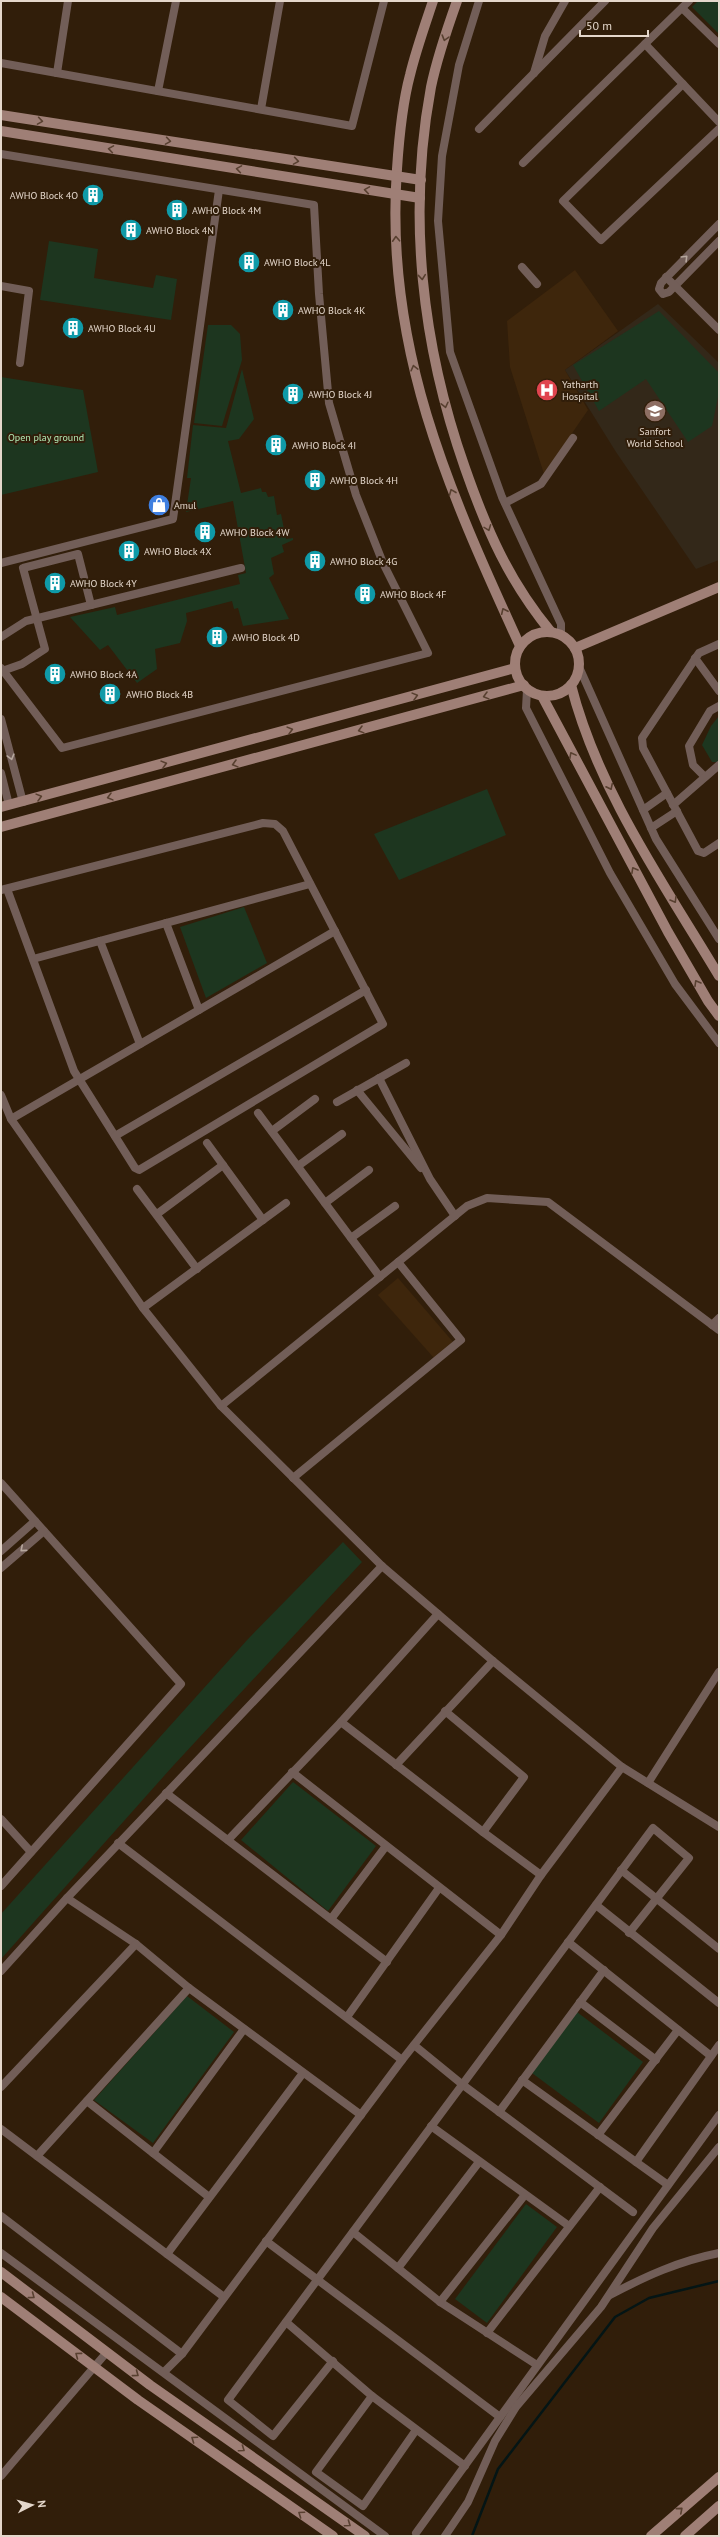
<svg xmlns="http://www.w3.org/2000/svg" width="720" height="2537" viewBox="0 0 720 2537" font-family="'PT Sans',sans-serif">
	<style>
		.built { fill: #3e260c }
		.education { fill: #332819 }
		.green { fill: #1d361f }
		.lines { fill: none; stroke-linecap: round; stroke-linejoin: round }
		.stream { stroke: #041515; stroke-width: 2.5 }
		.street { stroke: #725e58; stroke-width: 8 }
		.secondary { stroke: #9f7f76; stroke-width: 10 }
		.oneway { stroke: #584030 }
		.oneway2 { stroke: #b6a79d }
		.labels { text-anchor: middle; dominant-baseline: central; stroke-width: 4; stroke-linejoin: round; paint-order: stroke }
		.poi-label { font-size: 10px; fill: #e4d7cb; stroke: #311e0a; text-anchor: start }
		.park-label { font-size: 10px; fill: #b1e9b5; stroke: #311e0a }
	</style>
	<rect width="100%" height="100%" fill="#311e0a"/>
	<!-- built -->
	<g class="built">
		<path d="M575,270L618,331L565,370L588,410L544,474L510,367L507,321Z"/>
		<path d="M398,1278L453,1342L434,1358L378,1295Z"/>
	</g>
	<!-- education -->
	<path class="education" d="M658,304L719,363V560L696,569L616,452L565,370Z"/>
	<!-- green -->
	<g class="green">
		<path d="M698,1H719V34L692,7Z"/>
		<path d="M49,241L98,249L94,278L153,288L156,275L177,279L171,320L40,300Z"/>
		<path d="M659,311L719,373V392L712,426L688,442L646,379L599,411L573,365Z"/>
		<path d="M208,325H231L240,334L242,360L222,426L194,423Z"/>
		<path d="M242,369L254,419L239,439L228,441L241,493L261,488L262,492H266L268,497L274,496L277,515L281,514L286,539L293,538V540L282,545L284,552L271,558L274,574L269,578L289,619L243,626L238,608L234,609L232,601L186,613L187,621L180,643L155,649L157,669L137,683L108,645L100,650L70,617L115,607L117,615L240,584L238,575L246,573L233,501L186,512L191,478H187L193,425L226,428Z"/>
		<path d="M1,377L83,390L98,472L1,495Z"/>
		<path d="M719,716V762H712L702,745L711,726Z"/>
		<path d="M487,789L506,835L399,880L374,834Z"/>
		<path d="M244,907L267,963L206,998L180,927Z"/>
		<path d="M343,1542L362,1562L172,1767L1,1959V1914L248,1639Z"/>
		<path d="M293,1782L376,1846L328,1911L241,1840Z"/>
		<path d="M187,1996L234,2032L153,2143L94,2100Z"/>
		<path d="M577,2012L643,2062L599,2123L532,2073Z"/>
		<path d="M526,2204L557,2227L487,2323L455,2299Z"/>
	</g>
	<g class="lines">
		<!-- stream -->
		<path class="stream" d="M472,2536L498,2469L615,2317L649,2298L719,2281"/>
		<!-- street -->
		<g class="street">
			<path d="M479,1L459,65L442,156L438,221L450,352L502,497L561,624V635"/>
			<path d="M682,8L719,44"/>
			<path d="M645,44L719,122"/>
			<path d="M1,63L352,126L384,1"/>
			<path d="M57,73L68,1"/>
			<path d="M534,73L545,36L565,1"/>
			<path d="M683,84L563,201L601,240L719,129"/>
			<path d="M158,91L176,1"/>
			<path d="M261,109L280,1"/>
			<path d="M479,129L605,1"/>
			<path d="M1,154L314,205L319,294L329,403L356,495L383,563L428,653L62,748L1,668"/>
			<path d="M523,163L689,1"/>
			<path d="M719,224L661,283L659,289L663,294L669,292L719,241"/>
			<path d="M522,267L537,284"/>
			<path d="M666,277L719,330"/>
			<path d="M1,286L29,291L20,363"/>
			<path d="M505,503L541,484L573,438"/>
			<path d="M1,563L173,519L219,190"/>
			<path d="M1,637L26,621L241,568"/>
			<path d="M719,644L699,653L642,738L643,748L698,851L704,853L719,843"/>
			<path d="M695,658L719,691"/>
			<path d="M579,667L656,839L719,939"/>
			<path d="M5,670L22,664L45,649L23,568L78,554L91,605"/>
			<path d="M527,690L526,708L610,873L675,984L719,1043"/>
			<path d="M1,719L23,802"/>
			<path d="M1,773L9,805"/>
			<path d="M705,777L693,765L689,746L710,711L719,706"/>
			<path d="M673,805L719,765"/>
			<path d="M643,810L667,793"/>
			<path d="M651,828L677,811"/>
			<path d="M1,890L263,823L275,824L283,831L383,1024L139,1170L135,1168L74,1071L7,889"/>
			<path d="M166,923L199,1010"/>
			<path d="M100,941L140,1044"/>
			<path d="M33,959L310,884"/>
			<path d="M379,1078L430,1179L455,1216"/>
			<path d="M357,1090L421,1168"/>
			<path d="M1,1095L11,1119L143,1308L221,1406L382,1566L493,1661L622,1767L719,1827"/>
			<path d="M337,1102L406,1063"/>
			<path d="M258,1113L380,1277"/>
			<path d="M11,1119L335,931"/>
			<path d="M272,1131L315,1099"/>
			<path d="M115,1136L366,990"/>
			<path d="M207,1143L263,1220"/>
			<path d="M298,1166L342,1134"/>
			<path d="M137,1189L197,1269"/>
			<path d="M325,1203L369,1170"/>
			<path d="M157,1214L223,1165"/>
			<path d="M351,1238L395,1206"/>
			<path d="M143,1308L286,1203"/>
			<path d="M712,1325L719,1318"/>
			<path d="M221,1406L467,1206L487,1198L548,1202L719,1330"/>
			<path d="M293,1478L461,1340L398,1262"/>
			<path d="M1,1483L181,1684L1,1886"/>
			<path d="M1,1551L35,1521"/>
			<path d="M1,1568L44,1531"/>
			<path d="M445,1711L524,1777L483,1832"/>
			<path d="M341,1722L483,1832L541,1875"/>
			<path d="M396,1765L493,1661"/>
			<path d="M292,1772L501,1935"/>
			<path d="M648,1783L719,1672"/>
			<path d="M166,1793L387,1962"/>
			<path d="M1,1819L31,1852"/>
			<path d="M228,1840L341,1722L438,1614"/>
			<path d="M118,1843L402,2060"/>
			<path d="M621,1870L719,1949"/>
			<path d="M67,1898L136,1944L189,1988L361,2115"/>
			<path d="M596,1905L719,2003"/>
			<path d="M331,1919L386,1846"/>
			<path d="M568,1942L711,2056"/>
			<path d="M1,1971L67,1898L382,1566"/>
			<path d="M580,2002L656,2060"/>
			<path d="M347,2017L439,1888"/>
			<path d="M414,2045L463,2085L633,2212"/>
			<path d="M522,2080L668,2185"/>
			<path d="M1,2087L136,1944"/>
			<path d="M87,2101L209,2197"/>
			<path d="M499,2112L604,1970"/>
			<path d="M431,2126L569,2226"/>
			<path d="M1,2129L224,2297"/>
			<path d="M598,2135L678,2030"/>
			<path d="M153,2153L244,2029"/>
			<path d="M37,2156L189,1988"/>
			<path d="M636,2162L719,2045"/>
			<path d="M1,2216L182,2354"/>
			<path d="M353,2232L440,2302L537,2365"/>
			<path d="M266,2241L500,2417"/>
			<path d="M1,2253L385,2536"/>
			<path d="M167,2254L303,2073"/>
			<path d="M398,2268L479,2162"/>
			<path d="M610,2295C646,2276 679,2261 719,2253"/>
			<path d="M440,2302L524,2196"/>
			<path d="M286,2322L372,2396L465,2466"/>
			<path d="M487,2333L600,2187"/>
			<path d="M333,2361L273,2436L228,2400L653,1828L689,1858L629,1933"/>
			<path d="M164,2372L182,2354L402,2060L501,1935L541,1875L622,1767"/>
			<path d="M372,2396L316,2472L363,2506L416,2430"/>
			<path d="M1,2476L107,2352"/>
			<path d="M416,2533L719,2115"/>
			<path d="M445,2536L468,2502L495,2441L516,2407L601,2307L653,2228L719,2147"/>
		</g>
		<!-- secondary -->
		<g class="secondary">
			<path d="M433,1C425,25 416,50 410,75C402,105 399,138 397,169C384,346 448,489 520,646"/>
			<path d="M457,1C447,29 437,58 431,87C407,216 422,346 465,468C487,531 509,581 551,632"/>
			<path d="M1,115L421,180"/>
			<path d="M1,131L420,198"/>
			<circle cx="547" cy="664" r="32"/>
			<path d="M575,648L719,587"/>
			<path d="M571,685C598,791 664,884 719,976"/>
			<path d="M542,696L668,932L708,1001L719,1016"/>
			<path d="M1,807L515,668"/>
			<path d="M1,827L524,685"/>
			<path d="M1,2272L150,2385L365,2536"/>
			<path d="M1,2297L138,2400L333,2536"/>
			<path d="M651,2536L719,2477"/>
			<path d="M685,2536L719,2506"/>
		</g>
	</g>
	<!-- one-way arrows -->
	<defs><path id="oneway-chevron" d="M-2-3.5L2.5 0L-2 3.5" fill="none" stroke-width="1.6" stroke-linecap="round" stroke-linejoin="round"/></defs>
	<g class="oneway">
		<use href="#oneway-chevron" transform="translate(445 38) rotate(106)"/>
		<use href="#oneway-chevron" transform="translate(40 121) rotate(9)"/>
		<use href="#oneway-chevron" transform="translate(168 141) rotate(9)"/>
		<use href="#oneway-chevron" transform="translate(111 149) rotate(-171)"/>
		<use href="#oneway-chevron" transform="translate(296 161) rotate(9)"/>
		<use href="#oneway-chevron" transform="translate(239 169) rotate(-171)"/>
		<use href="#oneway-chevron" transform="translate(367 190) rotate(-171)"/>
		<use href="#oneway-chevron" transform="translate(396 239) rotate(-93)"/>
		<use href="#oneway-chevron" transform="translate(422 277) rotate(84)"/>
		<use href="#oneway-chevron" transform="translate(414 368) rotate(-104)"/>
		<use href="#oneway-chevron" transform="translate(445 405) rotate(77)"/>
		<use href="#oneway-chevron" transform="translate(452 492) rotate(-112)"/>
		<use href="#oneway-chevron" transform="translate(488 528) rotate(69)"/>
		<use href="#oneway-chevron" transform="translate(504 611) rotate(-115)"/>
		<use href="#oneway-chevron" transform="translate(415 696) rotate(-15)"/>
		<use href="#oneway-chevron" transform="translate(486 696) rotate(165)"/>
		<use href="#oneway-chevron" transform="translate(290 730) rotate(-15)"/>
		<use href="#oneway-chevron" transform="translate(361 730) rotate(165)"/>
		<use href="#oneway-chevron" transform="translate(572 755) rotate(-118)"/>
		<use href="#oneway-chevron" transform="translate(164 764) rotate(-15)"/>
		<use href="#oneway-chevron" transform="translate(235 764) rotate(165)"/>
		<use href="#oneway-chevron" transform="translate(610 787) rotate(64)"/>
		<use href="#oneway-chevron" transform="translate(39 797) rotate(-15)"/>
		<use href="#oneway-chevron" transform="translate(110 797) rotate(165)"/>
		<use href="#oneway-chevron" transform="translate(634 870) rotate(-119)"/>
		<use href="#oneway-chevron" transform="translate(674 900) rotate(59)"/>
		<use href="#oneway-chevron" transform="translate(697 983) rotate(-120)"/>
		<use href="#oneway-chevron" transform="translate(32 2296) rotate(37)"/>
		<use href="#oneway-chevron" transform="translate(78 2355) rotate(-143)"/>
		<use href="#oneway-chevron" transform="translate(136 2374) rotate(37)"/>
		<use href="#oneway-chevron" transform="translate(194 2439) rotate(-145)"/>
		<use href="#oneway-chevron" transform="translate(242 2449) rotate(35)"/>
		<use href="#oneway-chevron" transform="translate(680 2510) rotate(-41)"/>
		<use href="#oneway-chevron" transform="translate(301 2514) rotate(-145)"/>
		<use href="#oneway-chevron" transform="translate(348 2524) rotate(35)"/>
	</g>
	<g class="oneway2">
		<use href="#oneway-chevron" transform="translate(685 258) rotate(-45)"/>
		<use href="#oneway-chevron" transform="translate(11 757) rotate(75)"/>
		<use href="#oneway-chevron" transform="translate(23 1549) rotate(140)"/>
	</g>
	<!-- icons -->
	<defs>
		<g id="building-disc" transform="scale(1.15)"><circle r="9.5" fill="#0f9aa8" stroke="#311e0a"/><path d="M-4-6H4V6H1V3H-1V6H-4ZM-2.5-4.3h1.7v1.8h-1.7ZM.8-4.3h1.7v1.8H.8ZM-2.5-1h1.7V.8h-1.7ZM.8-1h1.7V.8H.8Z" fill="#fff"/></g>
		<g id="hospital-disc" transform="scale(1.15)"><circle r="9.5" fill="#e0444e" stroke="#311e0a"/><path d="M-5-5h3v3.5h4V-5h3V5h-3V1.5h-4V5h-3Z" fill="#fff"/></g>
		<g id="school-disc" transform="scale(1.15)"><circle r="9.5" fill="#8d6e63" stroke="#311e0a"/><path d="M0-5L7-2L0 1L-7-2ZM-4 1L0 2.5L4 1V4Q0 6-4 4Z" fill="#fff"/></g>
		<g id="shop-disc" transform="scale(1.15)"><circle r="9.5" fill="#3f7fe0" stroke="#311e0a"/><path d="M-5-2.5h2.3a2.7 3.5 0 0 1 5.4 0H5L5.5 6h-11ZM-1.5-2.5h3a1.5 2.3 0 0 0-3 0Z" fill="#fff"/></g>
	</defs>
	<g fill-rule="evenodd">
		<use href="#building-disc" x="93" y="195"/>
		<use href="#building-disc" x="177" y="210"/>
		<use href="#building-disc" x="131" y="230"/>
		<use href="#building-disc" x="249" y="262"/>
		<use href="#building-disc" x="283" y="310"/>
		<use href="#building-disc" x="73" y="328"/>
		<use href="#hospital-disc" x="547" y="390"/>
		<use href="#building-disc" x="293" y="394"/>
		<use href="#school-disc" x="655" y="411"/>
		<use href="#building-disc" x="276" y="445"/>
		<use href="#building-disc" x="315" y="480"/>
		<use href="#shop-disc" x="159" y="505"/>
		<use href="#building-disc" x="205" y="532"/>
		<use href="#building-disc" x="129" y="551"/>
		<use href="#building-disc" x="315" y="561"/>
		<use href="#building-disc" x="55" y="583"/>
		<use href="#building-disc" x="365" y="594"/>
		<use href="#building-disc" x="217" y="637"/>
		<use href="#building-disc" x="55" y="674"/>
		<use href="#building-disc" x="110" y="694"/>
	</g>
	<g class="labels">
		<!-- poi labels -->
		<g class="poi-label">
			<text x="78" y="195" text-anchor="end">AWHO Block 4O</text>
			<text x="192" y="210">AWHO Block 4M</text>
			<text x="146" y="230">AWHO Block 4N</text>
			<text x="264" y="262">AWHO Block 4L</text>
			<text x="298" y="310">AWHO Block 4K</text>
			<text x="88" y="328">AWHO Block 4U</text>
			<text x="562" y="384">Yatharth<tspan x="562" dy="12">Hospital</tspan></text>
			<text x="308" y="394">AWHO Block 4J</text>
			<text x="655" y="431" text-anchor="middle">Sanfort<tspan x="655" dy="12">World School</tspan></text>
			<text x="292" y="445">AWHO Block 4I</text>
			<text x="330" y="480">AWHO Block 4H</text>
			<text x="174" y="505">Amul</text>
			<text x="220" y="532">AWHO Block 4W</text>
			<text x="144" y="551">AWHO Block 4X</text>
			<text x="330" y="561">AWHO Block 4G</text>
			<text x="70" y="583">AWHO Block 4Y</text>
			<text x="380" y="594">AWHO Block 4F</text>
			<text x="232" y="637">AWHO Block 4D</text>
			<text x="70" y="674">AWHO Block 4A</text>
			<text x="126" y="694">AWHO Block 4B</text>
		</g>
		<!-- park labels -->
		<g class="park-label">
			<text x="46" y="437">Open play ground</text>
		</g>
	</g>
	<!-- border -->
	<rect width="720" height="2537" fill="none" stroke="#e4d7cb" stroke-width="4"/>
	<!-- north arrow -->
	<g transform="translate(32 2505) rotate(84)" stroke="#311e0a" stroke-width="3" paint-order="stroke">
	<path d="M0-3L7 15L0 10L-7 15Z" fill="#e4d7cb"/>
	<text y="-6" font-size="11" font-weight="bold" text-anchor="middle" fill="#e4d7cb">N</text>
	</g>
	<!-- scale -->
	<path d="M580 30v6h68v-6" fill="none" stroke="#e4d7cb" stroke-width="2"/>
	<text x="586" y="30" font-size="12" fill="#e4d7cb" stroke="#311e0a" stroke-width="3" paint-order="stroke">50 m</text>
</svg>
